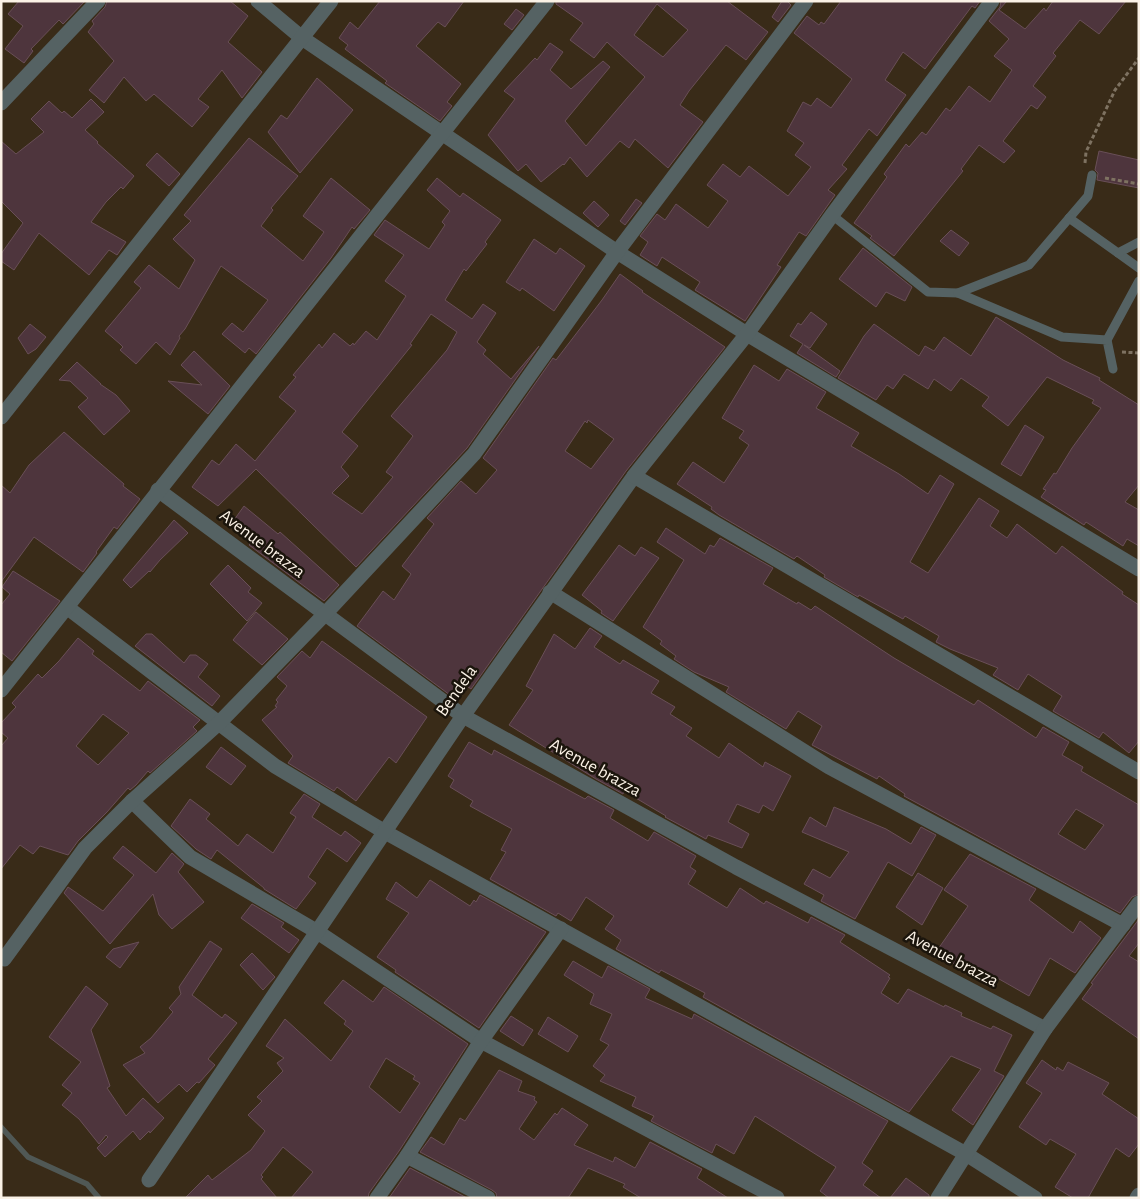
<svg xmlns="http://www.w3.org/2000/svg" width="1140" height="1199" viewBox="0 0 1140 1199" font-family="'Alegreya Sans',sans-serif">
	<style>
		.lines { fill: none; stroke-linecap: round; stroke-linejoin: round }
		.stream { stroke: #505855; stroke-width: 5.5 }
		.building { fill: #4e353d; stroke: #694f57; fill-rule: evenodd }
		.path { stroke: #7e7261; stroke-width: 3; stroke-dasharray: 4 2.5; stroke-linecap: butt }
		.service { stroke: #556263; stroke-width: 9 }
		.minor { stroke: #556263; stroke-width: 15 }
		.tertiary { stroke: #556263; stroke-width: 15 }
		.labels { text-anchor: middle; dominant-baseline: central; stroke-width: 5; stroke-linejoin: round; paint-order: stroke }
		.street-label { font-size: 18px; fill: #fbf2e6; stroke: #1b150c }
	</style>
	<rect width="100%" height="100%" fill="#392b18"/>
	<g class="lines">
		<!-- stream -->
		<path class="stream" d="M1,1127L28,1157L87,1184L99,1198"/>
	</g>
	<!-- building -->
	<g class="building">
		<path d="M19,1H85L63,24L59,20L31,49L33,51L24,63L5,49L23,26L8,14Z"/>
		<path d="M107,1H230L248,16L228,42L262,72L242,98L222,70L198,99L209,107L192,127L154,94L146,101L124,77L104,103L89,90L114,61L88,32L94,24L92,21L105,7Z"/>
		<path d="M380,1H464L445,27L438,22L416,46L461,84L447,102L452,106L440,121L385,83L387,81L345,49L348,45L339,38L350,22L358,29Z"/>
		<path d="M556,1H727L768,32L746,60L726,45L689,91L680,105L703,122L668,168L635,139L629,148L620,141L587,177L570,157L564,165L563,164L541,182L526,164L518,171L488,135L515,99L504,91L535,58L537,60L550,43L563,52L550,70L571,89L603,61L610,67L565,121L586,146L645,77L607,42L594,58L570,40L583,23L556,4ZM657,4L688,30L663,57L634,35Z"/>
		<path d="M782,1H787L791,5L778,22L772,17Z"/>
		<path d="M841,1H980L975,8L972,6L925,69L903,52L885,80L906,95L877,136L869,129L842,165L847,169L828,190L835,195L806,236L799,232L777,265L781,267L745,321L695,290L700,282L662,257L657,266L640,255L648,242L640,236L657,214L665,220L676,204L708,228L728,201L707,185L723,164L740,177L749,166L788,196L811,167L795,155L804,143L787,131L803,102L811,106L817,98L831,108L852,79L794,33L807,16L819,25L821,22L824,24Z"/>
		<path d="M1001,1H1007L999,10L1025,29L1044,8L1046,11L1053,1H1126L1099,34L1080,20L1053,53L1056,56L1033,86L1046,97L1037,109L1031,105L1003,141L1015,151L1004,163L979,145L961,169L963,171L894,256L870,238L872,236L854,223L887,177L884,174L906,144L909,147L922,132L926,135L946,108L950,111L969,86L990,102L1012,70L994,56L1009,39L989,21L1000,7Z"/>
		<path d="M516,9L524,15L512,30L504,24Z"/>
		<path d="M317,78L353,110L300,173L268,132L281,115L287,119Z"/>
		<path d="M91,99L104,112L85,130L98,142L97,143L134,176L123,189L121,187L106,202L91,222L126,242L117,255L109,250L89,275L39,233L14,270L1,261V254L23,223L1,201V141L16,154L44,132L31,119L49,101L62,113L64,111L72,118Z"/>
		<path d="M249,138L298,176L271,208L273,210L261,226L303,261L324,232L303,216L331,178L370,210L354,229L352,227L331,258L256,354L249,348L245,353L222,334L232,323L243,332L268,300L221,266L185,329L179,336L180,338L170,355L156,342L136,364L120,350L123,347L120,344L105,331L141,288L134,282L149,265L179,289L195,260L173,239L191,221L184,215Z"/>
		<path d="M1099,151L1139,160V188L1097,180L1098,173L1095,170Z"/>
		<path d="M157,153L180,174L169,186L146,165Z"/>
		<path d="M437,178L460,197L463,193L501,220L485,242L487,244L466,271L464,269L445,300L472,319L483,304L496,313L477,342L486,350L483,354L511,379L539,346L467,448L356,567L256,469L218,506L192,487L212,460L219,465L236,444L255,461L296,411L279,397L296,377L293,375L319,344L322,348L334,333L350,346L353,343L354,345L366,331L377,340L406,296L385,281L404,255L374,235L385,220L429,249L445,225L442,222L450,211L427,190ZM431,314L457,332L447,350L391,416L413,436L386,472L393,477L362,514L332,493L349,476L341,467L358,446L342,432L412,345L410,344Z"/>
		<path d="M636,199L642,203L625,225L620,221Z"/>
		<path d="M594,201L609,215L598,227L583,213Z"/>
		<path d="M951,230L969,243L959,256L940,241Z"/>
		<path d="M534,239L556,254L560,248L585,266L554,311L522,288L520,291L506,282Z"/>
		<path d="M863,248L912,287L905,301L886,292L876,307L839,279Z"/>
		<path d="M620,274L643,291L642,292L725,347L626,471L471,689L464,684L454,698L357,626L383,591L394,600L411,574L402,566L434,524L427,518L461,481L476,494L497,470L483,458L553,358L556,360L602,300ZM588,420L614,439L591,469L565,451L585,421L587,423Z"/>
		<path d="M811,312L827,324L810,348L804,345L840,371L836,377L797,353L803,344L790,336L798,323L801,325Z"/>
		<path d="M996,317L1063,360L1100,378L1099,380L1139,405V485L1125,502L1139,510V546L1127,539L1123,546L1086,522L1084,525L1041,497L1046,490L1043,489L1054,473L1056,474L1072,448L1101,408L1092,403L1094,400L1047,377L1008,426L982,406L989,397L961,378L951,391L934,379L928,389L904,374L893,389L887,385L876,400L838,378L864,336L874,324L919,356L925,346L934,351L944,337L971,356Z"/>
		<path d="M30,324L46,337L36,349L28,354L18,338Z"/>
		<path d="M194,351L230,386L208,414L168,381L202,385L181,365Z"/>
		<path d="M77,362L101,384H100L116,395L130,411L104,435L78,407L88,398L70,381L59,380Z"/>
		<path d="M754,365L779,381L787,369L826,392L816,408L859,433L851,446L899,474L928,494L940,475L954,484L910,562L928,573L979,498L999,511L990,526L1007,538L1017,524L1056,554L1062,546L1123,592L1122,594L1139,605V741L1129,753L1103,732L1099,738L1053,711L1062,696L1028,674L1018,690L993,675L998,668L950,649L936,642L939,636L905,616L903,619L859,595L858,597L824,577L825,575L797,556L794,559L719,515L711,509L712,507L677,484L693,462L724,483L749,445L739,438L744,431L722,418Z"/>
		<path d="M1025,425L1044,437L1021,476L1001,464Z"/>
		<path d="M64,432L124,484L123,486L140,499L117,529L114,527L96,552L97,553L83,572L34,537L1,582V485L10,493L29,465Z"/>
		<path d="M244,506L278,534L280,532L339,585L324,601L249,545L255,538L234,520Z"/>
		<path d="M174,520L188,533L160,560L150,572L149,571L131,588L123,580Z"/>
		<path d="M666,528L705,554L710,545L714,547L720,538L773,568L763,584L797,604L798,602L811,610L815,606L894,658L974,705L978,700L1036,738L1043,727L1069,742L1062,755L1083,767L1081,771L1139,805V894L1132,897L1120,913L904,796L905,794L879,776L877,779L812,745L822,726L798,711L786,729L726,692L729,687L694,672L674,659L676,656L660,644L662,641L643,627L684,560L657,542ZM1076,809L1104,825L1085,850L1058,834Z"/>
		<path d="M619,545L635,556L641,547L659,558L613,621L601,613L602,611L582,595Z"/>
		<path d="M228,565L251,588L248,592L262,603L247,621L210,584Z"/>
		<path d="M13,571L60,601L12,661L1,652V605L10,594L2,587Z"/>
		<path d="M256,612L288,639L262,665L233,640Z"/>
		<path d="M590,628L602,636L594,647L620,664L623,660L659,681L651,693L675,707L670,714L692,728L686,736L719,758L729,743L763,767L765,762L791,776L773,811L763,805L759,813L737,804L728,822L749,834L742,848L708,835L706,839L665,817L666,816L624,791L623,794L596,779L509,725L533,690L526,686L554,634L575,649Z"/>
		<path d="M146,634H152L184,663L190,655H196L208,664L198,677L220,696L212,706L135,646Z"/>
		<path d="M78,638L94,651L92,654L140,691L148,681L200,720L193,727L197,731L150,773L148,771L136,785L130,790L128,788L107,812L78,841L68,855L40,846L33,854L20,845L1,869V746L8,738L1,732V723L16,707L12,703L38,674L42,678L59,661ZM103,714L129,733L98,765L76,746Z"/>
		<path d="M322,641L427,717L396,763L389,757L356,801L337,787L334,791L288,763L293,756L262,720L277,707L275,706L278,702L276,700L287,686L277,677L302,651L310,658Z"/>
		<path d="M469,742L492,755L494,750L585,799L588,796L614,810L610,818L648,841L654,832L696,856L690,867L696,871L688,884L727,908L740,888L764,904L766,901L808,923L811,917L845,935L840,942L890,975L888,977L890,978L881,993L898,1004L908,989L944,1007L945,1005L962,1013L961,1016L991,1029L993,1026L1012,1035L994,1071L1004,1076L973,1125L952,1110L981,1069L951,1056L909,1112L703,997L705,993L661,970L659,973L616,949L621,940L605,929L614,916L586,897L571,921L558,913L556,916L490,879L506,852L501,850L512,829L470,806L473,801L450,787L454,780L448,776Z"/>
		<path d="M221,747L246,766L231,785L206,767Z"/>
		<path d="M304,794L320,804L312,817L341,836L345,831L361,843L347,862L327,848L308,877L316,883L296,909L264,889V888L217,850L211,859L196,849L171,826L190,799L210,814L206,819L238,846L247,834L273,853L296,817L290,813Z"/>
		<path d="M834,807L886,829L911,844L921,827L936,835L912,876L888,862L855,919L821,901L824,895L804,884L813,869L830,878L849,852L802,832L810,817L826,827Z"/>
		<path d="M123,846L156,873L172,853L184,864L178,872L204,902L172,929L159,915L153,894L110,944L64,893L68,887L103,911L134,875L113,858Z"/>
		<path d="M970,854L1036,889L1029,900L1073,933L1080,921L1101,938L1075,973L1050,958L1029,996L992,975L986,985L936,952L968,906L944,890Z"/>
		<path d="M918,873L943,888L922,925L896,907Z"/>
		<path d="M430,880L470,906L474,900L476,902L480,895L546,932L479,1028L395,972L396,970L377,957L409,913L386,899L396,882L417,898Z"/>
		<path d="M252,904L284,923L281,927L299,940L289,953L241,918Z"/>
		<path d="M1139,919V943L1129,956L1139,962V1039L1082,999L1093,984L1091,983Z"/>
		<path d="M210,941L222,949L192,995L222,1018L225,1014L237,1023L208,1059L215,1065L199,1083L197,1082L187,1092L179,1084L158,1103L123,1065L145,1053L140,1047L151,1038L173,1012L169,1008L181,994L179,987Z"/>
		<path d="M139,942L120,968L106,957L113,949Z"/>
		<path d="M252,953L275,977L263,990L240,965Z"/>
		<path d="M573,961L602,978L608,966L650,989L645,998L692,1019L694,1014L888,1121L862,1163L873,1171L863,1185L881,1198H829L820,1191L836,1167L755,1116L734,1154L716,1144L712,1153L651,1121L654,1116L632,1106L636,1097L600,1081L605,1075L593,1066L609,1045L600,1040L612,1014L590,1004L594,994L564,975Z"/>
		<path d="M343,980L373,1002L384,987L468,1044L399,1151L369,1193L368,1198H291L313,1172L283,1147L261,1175L263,1177L261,1179L277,1198H185L208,1175L212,1180L251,1150L265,1131L248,1115L262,1101L257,1097L283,1071L277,1063L284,1058L266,1046L285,1019L331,1061L353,1031L344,1024L346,1021L324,1003ZM386,1058L415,1076L413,1079L420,1083L400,1113L369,1087Z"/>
		<path d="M86,986L108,1004L91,1030L110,1086L107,1088L126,1116L143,1098L164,1118L150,1133L149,1131L140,1140L133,1131L105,1157L97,1148L108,1137L106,1135L99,1144L79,1119L62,1105L72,1093L62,1085L81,1062L49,1037Z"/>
		<path d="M511,1016L533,1030L523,1046L500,1031Z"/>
		<path d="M548,1017L578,1036L568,1052L538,1034Z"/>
		<path d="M1042,1060L1056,1070L1057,1067L1063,1071L1068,1062L1109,1083L1102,1094L1139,1119V1144L1129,1157L1116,1148L1088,1198H1073L1055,1187L1076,1154L1050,1139L1046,1145L1019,1127L1042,1093L1026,1083Z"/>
		<path d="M499,1070L522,1081L518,1091L535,1097L534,1100L537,1102L519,1129L534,1140L555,1113L557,1115L562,1108L588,1125L574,1145L613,1162L615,1157L635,1168L650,1142L702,1169L697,1178L728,1198H641L623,1187L625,1184L588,1168L568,1198H497L496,1193L492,1190L420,1152L431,1137L444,1145L460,1118L465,1121Z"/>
		<path d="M410,1168L467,1198H389Z"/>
		<path d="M906,1178L929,1195V1198H890Z"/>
	</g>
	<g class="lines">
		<!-- path -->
		<g class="path">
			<path d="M1085,163L1086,152L1115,90L1139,58"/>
			<path d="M1105,178L1139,184"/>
			<path d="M1122,352L1139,353"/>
		</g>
		<!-- service -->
		<g class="service">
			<path d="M832,215L928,292L958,293L1029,265L1088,196L1092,175"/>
			<path d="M1069,218L1139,268"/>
			<path d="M1118,253L1139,242"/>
			<path d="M958,293L1062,337L1107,340L1113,369"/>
			<path d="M1107,340L1139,281"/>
		</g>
		<!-- minor -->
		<g class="minor">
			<path d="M258,1L302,38L617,252L747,334L1139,569"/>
			<path d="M1,103L98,1"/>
			<path d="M1,417L331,1"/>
			<path d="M158,490L463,716L736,867L1045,1029"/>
			<path d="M550,592L829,767L1123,925"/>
			<path d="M68,608L275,766L385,832L966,1154L1035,1198"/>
			<path d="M1,690L547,1"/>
			<path d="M132,801L190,857L316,931L481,1041L777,1198"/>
			<path d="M4,959L85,848L132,801L219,723L325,614L474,454L617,252L806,1"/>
			<path d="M407,1156L488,1198"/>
			<path d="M149,1180L463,716L634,476"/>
			<path d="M377,1198L407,1156L481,1041L561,929"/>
			<path d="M938,1198L1045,1029L1139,903"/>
			<path d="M1137,1198L1139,1195"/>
		</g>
		<!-- tertiary -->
		<path class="tertiary" d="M992,1L832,215L747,334L634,476L1139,772"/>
	</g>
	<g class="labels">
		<!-- street labels -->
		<g class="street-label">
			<text transform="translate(262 544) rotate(37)">Avenue brazza</text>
			<text transform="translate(457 691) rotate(-55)">Bendela</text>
			<text transform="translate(595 768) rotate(29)">Avenue brazza</text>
			<text transform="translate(952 959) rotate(28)">Avenue brazza</text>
		</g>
	</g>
	<!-- border -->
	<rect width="1140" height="1199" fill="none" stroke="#fbf2e6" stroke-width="5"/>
</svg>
